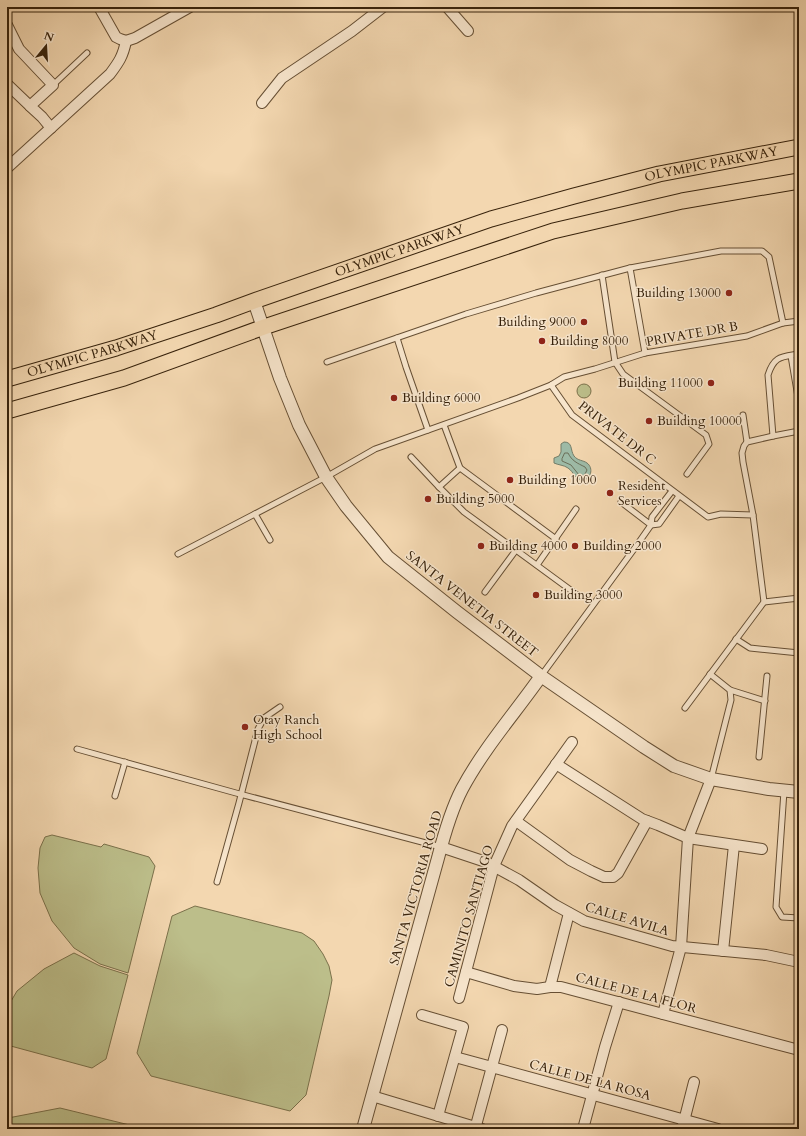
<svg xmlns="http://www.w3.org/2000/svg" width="806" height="1136" viewBox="0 0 806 1136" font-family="Cardo,serif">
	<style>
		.green { fill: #bcbe8a; stroke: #7a704a }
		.water { fill: #9dbaa6; stroke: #747d68 }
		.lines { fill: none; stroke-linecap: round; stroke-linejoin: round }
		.shore { stroke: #6a6e58; stroke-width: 1 }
		.service-casing { stroke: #664f34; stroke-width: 7 }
		.minor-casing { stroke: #664f34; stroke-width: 12 }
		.tertiary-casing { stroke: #664f34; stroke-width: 14 }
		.primary-casing { stroke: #37220b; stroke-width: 17 }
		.service { stroke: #f7e5cc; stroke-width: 5 }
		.minor { stroke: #f7e5cc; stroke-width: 10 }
		.tertiary { stroke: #f7e5cc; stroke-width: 12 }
		.primary { stroke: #f3d7b0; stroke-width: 15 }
		.poi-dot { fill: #8f2418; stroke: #f7e5cc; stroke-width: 1.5 }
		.labels { text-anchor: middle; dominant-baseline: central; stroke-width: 3; stroke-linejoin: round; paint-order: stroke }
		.street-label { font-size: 13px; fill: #37220b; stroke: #f7e5cc }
		.poi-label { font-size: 13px; fill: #37220b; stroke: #f7e5cc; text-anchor: start }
	</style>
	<rect width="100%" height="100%" fill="#f3d7b0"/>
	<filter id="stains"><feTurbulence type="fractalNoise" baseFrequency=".005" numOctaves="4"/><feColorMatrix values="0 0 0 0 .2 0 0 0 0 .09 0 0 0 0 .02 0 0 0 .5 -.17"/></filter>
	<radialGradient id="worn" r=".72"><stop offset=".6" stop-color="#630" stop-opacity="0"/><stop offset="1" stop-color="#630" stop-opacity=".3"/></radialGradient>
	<!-- green -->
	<g class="green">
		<circle cx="584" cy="391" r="7"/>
		<path d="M52,835L101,847L104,844L149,857L155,866L128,973L100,964L74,948L52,921L40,893L38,868L40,848L45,837Z"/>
		<path d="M195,906L302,933L314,941L323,954L329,966L332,980L329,996L306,1095L290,1111L151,1076L137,1053L172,916Z"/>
		<path d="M74,953L100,966L128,975L106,1059L92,1068L7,1045V1008L17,991L44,969Z"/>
		<path d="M60,1108L146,1129H7L8,1118Z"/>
	</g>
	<!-- water -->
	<path class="water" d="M564,442C573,442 570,450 574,456C578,461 583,460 587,463C594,468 591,480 582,480C575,480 574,472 568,468C564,465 558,465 554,463V458L559,456L561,452V444Z"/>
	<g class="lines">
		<!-- shore -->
		<path class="shore" d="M565,453H568C572,461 577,463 585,467L587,470L585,474L583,476L579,475L571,465L562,461V459Z"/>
		<!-- service casing -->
		<g class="service-casing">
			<g id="service">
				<path d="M53,85L87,53"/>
				<path d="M630,268L645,353"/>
				<path d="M602,275L615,362L623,374L706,435L709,444L687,474"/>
				<path d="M397,338L406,367L428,430"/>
				<path d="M791,356L799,403"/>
				<path d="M327,362L466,314L536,293L630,268L721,251H762L769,257L783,323"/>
				<path d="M551,385L572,415L708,517L721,514L753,515L764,602L685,708"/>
				<path d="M743,415L747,442"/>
				<path d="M444,425L460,468L556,539"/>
				<path d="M773,436L768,375C774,356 781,357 799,354"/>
				<path d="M411,457L439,487"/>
				<path d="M460,468L439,487L464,512L576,594"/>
				<path d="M621,502L651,525L659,524L679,496"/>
				<path d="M255,514L270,540"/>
				<path d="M753,515L743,462L742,453L744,446L747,442L773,436L799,431"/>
				<path d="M178,554L326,477L375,449L518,398L551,385L564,377L595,369L645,353L747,336L783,323L799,321"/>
				<path d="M537,565L576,509"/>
				<path d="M485,592L516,550"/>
				<path d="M764,602L799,598"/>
				<path d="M736,639L750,648L799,653"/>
				<path d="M710,674L730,690L731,700L711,779"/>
				<path d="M541,676L637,545L651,525L652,517L672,491"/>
				<path d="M730,690L765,701"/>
				<path d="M77,749L236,793L441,847"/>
				<path d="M759,757L767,676"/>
				<path d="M784,791L776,907L782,917L799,918"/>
				<path d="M115,796L125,762"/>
				<path d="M217,882L239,803L258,729L264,718L280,707"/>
			</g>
		</g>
		<!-- minor casing -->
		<g class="minor-casing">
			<g id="minor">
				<path d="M99,7L116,37L120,39L126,41"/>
				<path d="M447,7L468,31"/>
				<path d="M7,25L19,49L53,85L30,106L42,117L51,128"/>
				<path d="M126,41L135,38L190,7"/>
				<path d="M7,84L30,106"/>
				<path d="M262,103L282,78L352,31L383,7"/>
				<path d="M7,168L110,74C119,62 123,56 126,41"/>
				<path d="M556,764L642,819L658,825L688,838L762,849"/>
				<path d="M516,821L570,860L591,871L604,877H613L618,873L647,821"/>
				<path d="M441,847L486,862L519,880L555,905L584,921L672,946L766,955L799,962"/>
				<path d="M723,951L734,845"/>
				<path d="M466,972L514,986L537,989L550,987H561L799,1050"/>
				<path d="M550,987L569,913"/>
				<path d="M459,998L494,866L512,826L572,742"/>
				<path d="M663,1014L681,947L688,838L711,779"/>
				<path d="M422,1015L463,1027L438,1116"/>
				<path d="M455,1057L718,1129"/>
				<path d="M372,1096L482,1129"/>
				<path d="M475,1129L502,1030"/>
				<path d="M583,1129L605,1047L619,1002"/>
				<path d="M682,1129L694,1082"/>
			</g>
		</g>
		<!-- tertiary casing -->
		<g class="tertiary-casing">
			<g id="tertiary">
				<path d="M254,301L280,378L299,425L326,477L346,506L388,557L457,612L541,676L644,747L674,766L711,779L769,789L799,792"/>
				<path d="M363,1129L438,858C444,835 451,810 462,789C484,748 515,713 541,676"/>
			</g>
		</g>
		<!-- primary casing -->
		<g class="primary-casing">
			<g id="primary">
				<path id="s1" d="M7,379L116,348L216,315L254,301L491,219L574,196L659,174L799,147"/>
				<path d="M7,411L124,378L264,327L553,231L682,201L799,181"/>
			</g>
		</g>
		<!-- service -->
		<use href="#service" class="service"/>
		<!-- minor -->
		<use href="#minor" class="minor"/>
		<!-- tertiary -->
		<use href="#tertiary" class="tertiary"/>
		<!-- primary -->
		<use href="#primary" class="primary"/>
	</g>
	<!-- markers -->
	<g class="poi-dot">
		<circle cx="729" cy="293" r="4"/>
		<circle cx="584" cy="322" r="4"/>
		<circle cx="542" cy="341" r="4"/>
		<circle cx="711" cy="383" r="4"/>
		<circle cx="394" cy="398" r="4"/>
		<circle cx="649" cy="421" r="4"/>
		<circle cx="510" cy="480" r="4"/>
		<circle cx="610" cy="493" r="4"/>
		<circle cx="428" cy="499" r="4"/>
		<circle cx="481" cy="546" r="4"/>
		<circle cx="575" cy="546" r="4"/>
		<circle cx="536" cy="595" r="4"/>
		<circle cx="245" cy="727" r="4"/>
	</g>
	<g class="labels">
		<!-- street labels -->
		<g class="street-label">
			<text stroke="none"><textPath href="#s1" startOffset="737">OLYMPIC PARKWAY</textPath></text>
			<text stroke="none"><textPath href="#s1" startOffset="413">OLYMPIC PARKWAY</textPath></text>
			<text transform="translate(692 334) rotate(-10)">PRIVATE DR B</text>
			<text stroke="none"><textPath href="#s1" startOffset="89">OLYMPIC PARKWAY</textPath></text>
			<text transform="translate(617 433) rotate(38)">PRIVATE DR C</text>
			<text transform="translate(472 604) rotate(38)">SANTA VENETIA STREET</text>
			<text transform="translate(416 888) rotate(-74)">SANTA VICTORIA ROAD</text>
			<text transform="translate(469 916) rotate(-74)">CAMINITO SANTIAGO</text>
			<text transform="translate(627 919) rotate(17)">CALLE AVILA</text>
			<text transform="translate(636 993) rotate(15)">CALLE DE LA FLOR</text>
			<text transform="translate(590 1080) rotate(15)">CALLE DE LA ROSA</text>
		</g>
		<!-- poi labels -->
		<g class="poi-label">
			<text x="721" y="293" text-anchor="end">Building 13000</text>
			<text x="576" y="322" text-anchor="end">Building 9000</text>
			<text x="550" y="341">Building 8000</text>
			<text x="703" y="383" text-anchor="end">Building 11000</text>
			<text x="402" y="398">Building 6000</text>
			<text x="657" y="421">Building 10000</text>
			<text x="518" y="480">Building 1000</text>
			<text x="618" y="486">Resident<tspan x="618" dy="15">Services</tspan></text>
			<text x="436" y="499">Building 5000</text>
			<text x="489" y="546">Building 4000</text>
			<text x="583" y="546">Building 2000</text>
			<text x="544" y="595">Building 3000</text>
			<text x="253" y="720">Otay Ranch<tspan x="253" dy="15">High School</tspan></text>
		</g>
	</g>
	<!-- margin -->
	<rect width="806" height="1136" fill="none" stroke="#f3d7b0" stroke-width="24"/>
	<rect x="8" y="8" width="790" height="1120" fill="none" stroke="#37220b" stroke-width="2"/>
	<rect x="12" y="12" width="782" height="1112" fill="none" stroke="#37220b"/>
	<!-- north arrow -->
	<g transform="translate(46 46) rotate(18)" stroke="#f7e5cc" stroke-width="3" paint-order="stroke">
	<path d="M0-3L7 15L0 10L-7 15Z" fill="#37220b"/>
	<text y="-6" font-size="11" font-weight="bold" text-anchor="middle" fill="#37220b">N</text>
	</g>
	<rect width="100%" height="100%" filter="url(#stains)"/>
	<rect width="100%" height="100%" fill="url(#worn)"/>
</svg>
